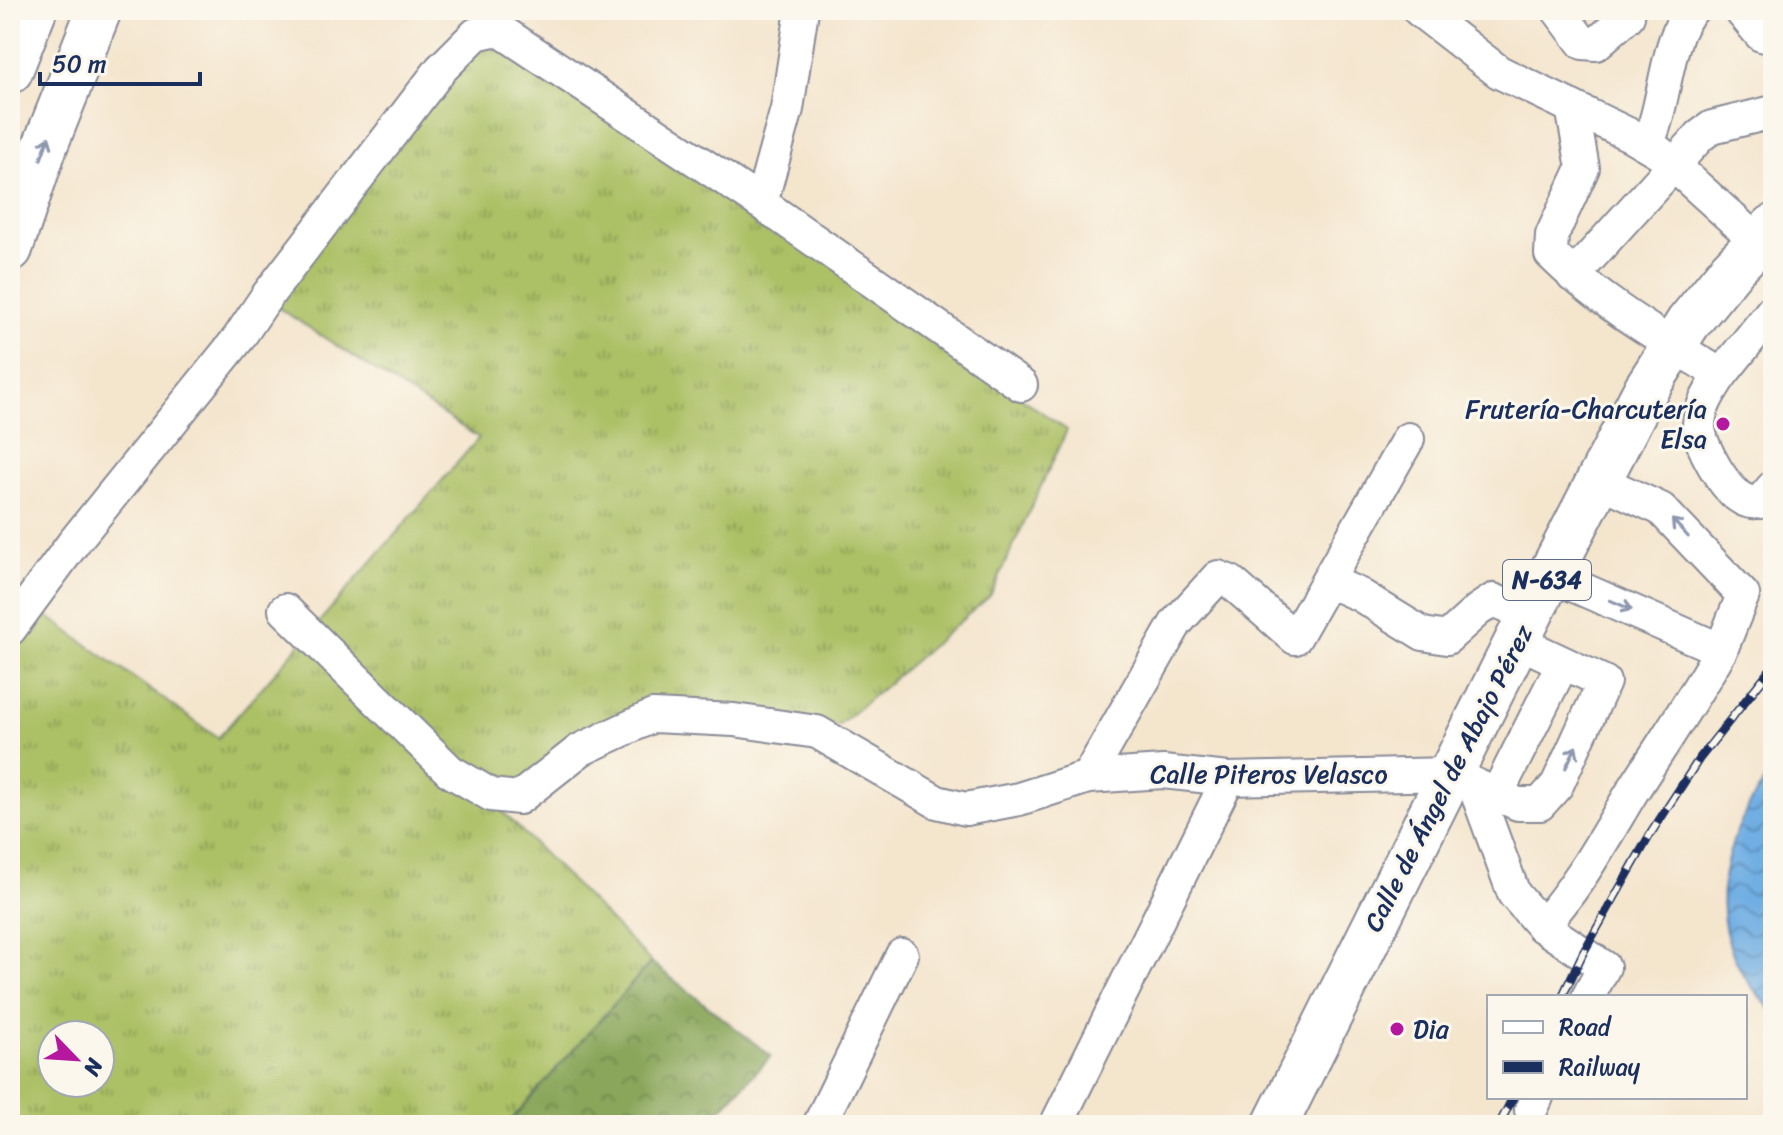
<svg xmlns="http://www.w3.org/2000/svg" width="1783" height="1135" viewBox="0 0 1783 1135" font-family="Sriracha,sans-serif">
	<style>
		.grass { fill: url(#grass-tufts); stroke: #647862; stroke-width: 2; fill-rule: evenodd }
		.forest { fill: url(#forest-crowns); stroke: #526a5c; stroke-width: 2 }
		.water { fill: url(#water-waves); stroke: #466ea0; stroke-width: 2 }
		.lines { fill: none; stroke-linecap: round; stroke-linejoin: round }
		.minor-casing { stroke: #888a96; stroke-width: 36 }
		.highway-casing { stroke: #888a96; stroke-width: 48 }
		.minor { stroke: #fff; stroke-width: 32 }
		.highway { stroke: #fff; stroke-width: 44 }
		.rail-casing { stroke: #1b2f5e; stroke-width: 9 }
		.rail { stroke: #fbf7ec; stroke-width: 6; stroke-dasharray: 18; stroke-linecap: butt }
		.oneway { stroke: #8d97ae }
		.poi-dot { fill: #b5179e; stroke: #fbf7ec; stroke-width: 3 }
		.labels { text-anchor: middle; dominant-baseline: central; stroke-width: 6; stroke-linejoin: round; paint-order: stroke }
		.shield { fill: #fbf7ec; stroke: #5e6b89; stroke-width: 2 }
		.shield-label { font-size: 24px; font-weight: bold; fill: #1b2f5e }
		.poi-label { font-size: 26px; fill: #1b2f5e; stroke: #fbf7ec; text-anchor: end }
		.street-label { font-size: 26px; fill: #1b2f5e; stroke: #fbf7ec }
	</style>
	<defs>
		<pattern id="grass-tufts" width="24" height="20" patternUnits="userSpaceOnUse" patternTransform="scale(2)"><rect width="24" height="20" fill="#acc065"/><path d="M3 7l-1-3M5 7V3M7 7l1-3M15 17l-1-3M17 17v-4M19 17l1-3" fill="none" stroke="#8b9c56"/></pattern>
		<pattern id="forest-crowns" width="20" height="18" patternUnits="userSpaceOnUse" patternTransform="scale(2)"><rect width="20" height="18" fill="#89a65a"/><path d="M2 6a3 3 0 1 1 6 0M12 15a3 3 0 1 1 6 0" fill="none" stroke="#6f884e"/></pattern>
		<pattern id="water-waves" width="16" height="10" patternUnits="userSpaceOnUse" patternTransform="scale(2)"><rect width="16" height="10" fill="#70aee3"/><path d="M0 5q4-4 8 0t8 0" fill="none" stroke="#5b8ebb"/></pattern>
	</defs>
	<rect width="100%" height="100%" fill="#fbf7ec"/>
	<filter id="ink" filterUnits="userSpaceOnUse"><feTurbulence type="fractalNoise" baseFrequency=".0125" numOctaves="2"/><feDisplacementMap in="SourceGraphic" scale="16" xChannelSelector="R" yChannelSelector="G"/><feConvolveMatrix kernelMatrix="1 2 1 2 8 2 1 2 1" color-interpolation-filters="sRGB"/></filter>
	<filter id="wash" filterUnits="userSpaceOnUse"><feTurbulence type="fractalNoise" baseFrequency=".006" numOctaves="4" result="noise"/><feDisplacementMap in="SourceGraphic" scale="32" xChannelSelector="R" yChannelSelector="G"/><feGaussianBlur stdDeviation="1.8" result="paint"/><feColorMatrix in="noise" values="0 0 0 0 0 0 0 0 0 0 0 0 0 0 0 0 0 1.4 0 .05"/><feComposite in="paint" operator="in"/></filter>
	<g filter="url(#wash)">
		<rect width="100%" height="100%" fill="#f4e5cd"/>
		<!-- grass -->
		<path class="grass" d="M498,29L1067,430L990,596L838,726L741,713L642,708L503,812L651,962L507,1125H10V643L40,611L218,738L479,438L274,305L476,34ZM52,1035H100V1083H52Z"/>
		<!-- forest -->
		<path class="forest" d="M651,962L771,1056L706,1125H507Z"/>
		<!-- water -->
		<path class="water" d="M1773,770V1012C1761,998 1748,984 1739,967C1704,901 1729,826 1773,770Z"/>
	</g>
	<g filter="url(#ink)">
		<g class="lines">
			<!-- minor casing -->
			<g class="minor-casing">
				<g id="minor">
					<path d="M1419,10L1499,72L1630,135L1659,152L1758,242"/>
					<path d="M1558,10L1583,43L1596,44L1628,16L1625,10"/>
					<path d="M1740,10L1761,35L1773,38"/>
					<path d="M1572,107L1583,168L1552,235L1551,254C1600,303 1662,338 1721,375L1773,310"/>
					<path d="M1647,144C1666,107 1665,37 1692,10"/>
					<path d="M761,203L1021,385"/>
					<path d="M1573,276L1700,136L1712,127L1773,112"/>
					<path d="M1721,375C1711,390 1698,409 1699,428C1701,448 1727,495 1747,501C1751,503 1755,502 1760,502L1773,487"/>
					<path d="M1550,575L1721,650L1743,595L1661,509L1598,480"/>
					<path d="M1328,581L1360,595L1423,634L1447,638L1478,610L1493,600L1530,615"/>
					<path d="M285,610L450,771L491,795L519,798L580,750L653,716L734,720L817,732L937,802L966,809L1019,799L1088,777L1163,772L1228,779L1451,774L1518,804H1540L1557,785L1604,682L1517,641"/>
					<path d="M10,629L74,542L238,339L267,296L441,69L476,34L498,29L761,203L787,109L802,10"/>
					<path d="M1088,777L1176,623L1218,577L1231,582L1295,638L1408,439"/>
					<path d="M1474,785L1514,894L1542,926C1578,887 1604,838 1632,792C1662,745 1693,699 1721,650"/>
					<path d="M1496,796L1563,663"/>
					<path d="M1542,926L1604,967L1588,997"/>
					<path d="M1531,1110L1537,1097"/>
					<path d="M819,1125L902,955"/>
					<path d="M1056,1125L1228,779"/>
				</g>
			</g>
			<!-- highway casing -->
			<g class="highway-casing">
				<g id="highway">
					<path d="M10,71L34,10"/>
					<path d="M10,249L45,146L99,10"/>
					<path d="M1275,1125L1550,575L1646,389L1688,323L1732,269L1773,227"/>
				</g>
			</g>
			<!-- minor -->
			<use href="#minor" class="minor"/>
			<!-- highway -->
			<use href="#highway" class="highway"/>
			<!-- rail casing -->
			<g class="rail-casing">
				<g id="rail">
					<path d="M1562,997L1583,953L1651,833L1699,759L1773,666"/>
					<path d="M1499,1125L1513,1097"/>
				</g>
			</g>
			<!-- rail -->
			<use href="#rail" class="rail"/>
		</g>
		<!-- one-way arrows -->
		<defs><path id="oneway-shaft" d="M-6 0H5M1.5-3L5.5 0L1.5 3" fill="none" stroke-width="1.6" stroke-linecap="round" stroke-linejoin="round" transform="scale(2)"/></defs>
		<g class="oneway">
			<use href="#oneway-shaft" transform="translate(45 148) rotate(-70)"/>
			<use href="#oneway-shaft" transform="translate(1680 528) rotate(-133)"/>
			<use href="#oneway-shaft" transform="translate(1621 605) rotate(24)"/>
			<use href="#oneway-shaft" transform="translate(1571 757) rotate(-64)"/>
		</g>
	</g>
	<!-- markers -->
	<g class="poi-dot">
		<circle cx="1723" cy="424" r="8"/>
		<circle cx="1397" cy="1029" r="8"/>
	</g>
	<g class="labels">
		<!-- shield labels -->
		<rect class="shield" x="1503" y="560" width="88" height="40" rx="6"/>
		<g class="shield-label">
			<text x="1547" y="580">N-634</text>
		</g>
		<!-- poi labels -->
		<g class="poi-label">
			<text x="1707" y="409">Frutería-Charcutería<tspan x="1707" dy="30">Elsa</tspan></text>
			<text x="1413" y="1029" text-anchor="start">Dia</text>
		</g>
		<!-- street labels -->
		<g class="street-label">
			<text x="1269" y="774">Calle Piteros Velasco</text>
			<text transform="translate(1448 778) rotate(-63)">Calle de Ángel de Abajo Pérez</text>
		</g>
	</g>
	<!-- margin -->
	<rect width="1783" height="1135" fill="none" stroke="#fbf7ec" stroke-width="40"/>
	<!-- legend -->
	<rect x="1487" y="995" width="260" height="104" fill="#fbf7ec" stroke="#a1a7b3" stroke-width="2"/>
	<rect x="1503" y="1021" width="40" height="12" fill="#ffffff" stroke="#a1a7b3" stroke-width="2"/>
	<text x="1559" y="1035" font-size="24" fill="#1b2f5e">Road</text>
	<rect x="1503" y="1061" width="40" height="12" fill="#1b2f5e" stroke="#a1a7b3" stroke-width="2"/>
	<text x="1559" y="1075" font-size="24" fill="#1b2f5e">Railway</text>
	<!-- north arrow -->
	<g transform="translate(76 1059) rotate(115)"><circle r="38" fill="#fbf7ec" stroke="#a1a7b3" stroke-width="2"/>
	<path d="M0-6L14 30L0 20L-14 30Z" fill="#b5179e"/>
	<text y="-12" font-size="22" font-weight="bold" text-anchor="middle" fill="#1b2f5e">N</text>
	</g>
	<!-- scale -->
	<path d="M40 72v12h160v-12" fill="none" stroke="#1b2f5e" stroke-width="4"/>
	<text x="52" y="72" font-size="24" fill="#1b2f5e" stroke="#fbf7ec" stroke-width="6" paint-order="stroke">50 m</text>
</svg>
